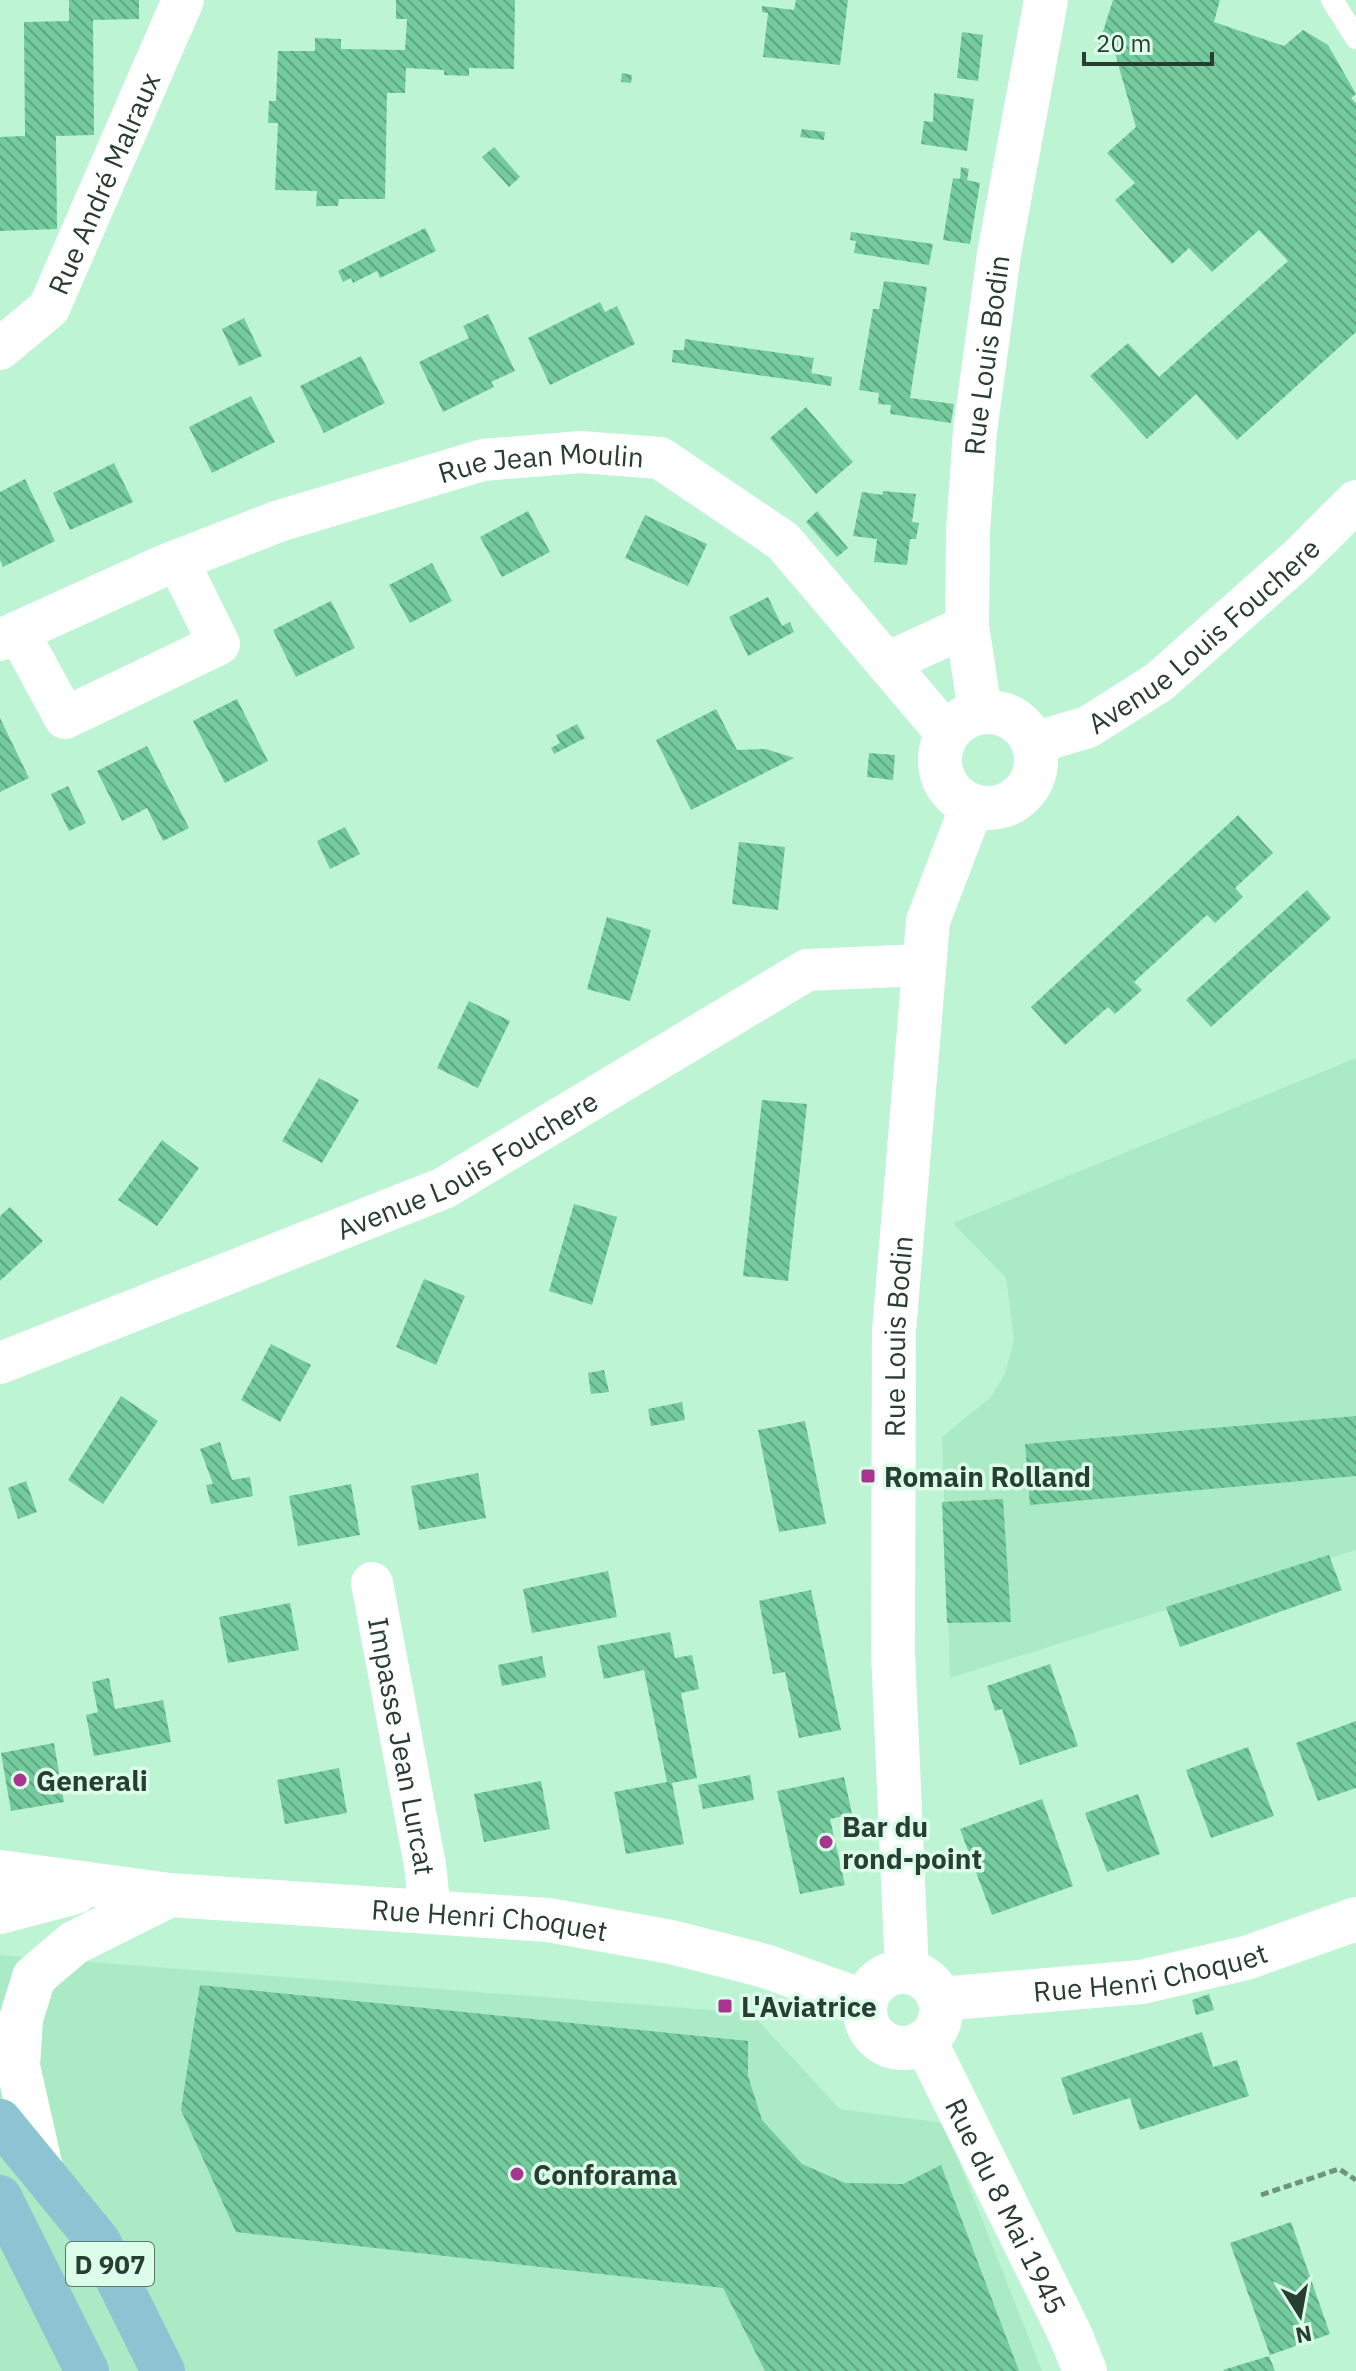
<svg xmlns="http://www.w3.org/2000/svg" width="1356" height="2371" viewBox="0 0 1356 2371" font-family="'IBM Plex Sans',sans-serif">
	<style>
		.built { fill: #aaeac5 }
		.building { fill: url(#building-back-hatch) }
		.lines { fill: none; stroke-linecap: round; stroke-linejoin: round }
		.path { stroke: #6e947e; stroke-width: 5; stroke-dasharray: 8 4; stroke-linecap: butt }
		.service { stroke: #fff; stroke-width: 22 }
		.minor { stroke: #fff; stroke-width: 42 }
		.tertiary { stroke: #fff; stroke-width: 44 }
		.primary { stroke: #8cc4d3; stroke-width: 44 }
		.poi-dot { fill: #aa358e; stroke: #dbfde9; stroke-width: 3 }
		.labels { text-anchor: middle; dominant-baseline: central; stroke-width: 7; stroke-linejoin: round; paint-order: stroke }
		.shield { fill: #dbfde9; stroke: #5e7769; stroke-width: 2 }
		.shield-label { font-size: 26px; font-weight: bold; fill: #283e32 }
		.street-label { font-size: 28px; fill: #283e32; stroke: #dbfde9 }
		.poi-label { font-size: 28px; font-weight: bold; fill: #283e32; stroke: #dbfde9; text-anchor: start }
	</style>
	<defs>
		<pattern id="building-back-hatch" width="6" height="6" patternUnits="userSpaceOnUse" patternTransform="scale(2)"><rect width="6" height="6" fill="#74cb9d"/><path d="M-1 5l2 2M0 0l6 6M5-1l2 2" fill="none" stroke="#5fa681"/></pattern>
	</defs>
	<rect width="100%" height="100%" fill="#bdf5d4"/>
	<!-- built -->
	<g class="built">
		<path d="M1356,1058V1550L950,1678L942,1437L991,1397L1005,1374L1014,1339L1006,1278L953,1223Z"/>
		<path d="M0,1955L751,2013L840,2109L944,2123L1042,2371H0Z"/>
	</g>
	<!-- building -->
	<g class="building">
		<path d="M69,0H139V19L93,20L94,135L56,136L57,229L0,231V137L25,136L24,22L69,21Z"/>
		<path d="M396,0H515L514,69L469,68V76L444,75V70L406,68L405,93H387L385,199H339L338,206H316L317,191L275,190L278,123H268L269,101H276L278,51H315V38L341,39V49L405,50L407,19H396Z"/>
		<path d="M796,0H848L840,65L763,57L768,13L762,12V6L794,10Z"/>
		<path d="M1113,0H1220L1214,22L1284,46L1303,30L1328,45L1356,94L1351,98L1356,103V332L1237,440L1196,394L1147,439L1090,376L1128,343L1159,377L1288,261L1259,230L1212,272L1189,248L1172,264L1115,200L1135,183L1107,153L1136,127L1113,46L1099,44Z"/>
		<path d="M962,32L983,35L978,81L957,78Z"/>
		<path d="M622,73L632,75L631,83L621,82Z"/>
		<path d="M934,93L974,99L967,151L921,144L924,121L933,122Z"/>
		<path d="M802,129L825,132L824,140L800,137Z"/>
		<path d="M494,147L520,177L509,187L482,157Z"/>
		<path d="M961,167L969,169L967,180L980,183L970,244L943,240L953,178L960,179Z"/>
		<path d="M425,228L436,251L380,278L377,271L353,283L351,278L343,282L338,271Z"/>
		<path d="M851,232L933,244L929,265L854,253L856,241L850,240Z"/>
		<path d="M884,281L927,287L910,398L954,404L951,423L890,414L891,405L878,404L879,393L859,390L873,309H879Z"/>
		<path d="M600,302L605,312L617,306L635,344L550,385L528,338Z"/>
		<path d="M488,314L515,371L491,382L494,387L443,412L419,362L469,338L463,326Z"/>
		<path d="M244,318L262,356L239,366L222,329Z"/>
		<path d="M685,339L814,358L811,373L832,377L831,386L672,362L673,350H684Z"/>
		<path d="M361,356L385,403L324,433L300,386Z"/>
		<path d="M251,396L275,442L212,473L189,427Z"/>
		<path d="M806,407L853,462L816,494L770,438Z"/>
		<path d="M114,463L133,502L70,530L53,493Z"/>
		<path d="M25,479L55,541L3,567L0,560V492Z"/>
		<path d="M883,491L916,494L912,522L919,523L916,539H910L907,565L874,562L877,539L853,536L862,492L882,495Z"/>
		<path d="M528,511L550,552L502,577L480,537Z"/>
		<path d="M817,511L848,548L837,557L806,522Z"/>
		<path d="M645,515L707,544L688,586L625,558Z"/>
		<path d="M432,563L452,601L410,623L389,585Z"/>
		<path d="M768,597L782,626L790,622L794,632L748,656L729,617Z"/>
		<path d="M331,601L355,648L296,677L273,630Z"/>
		<path d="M237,699L268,761L225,783L193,721Z"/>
		<path d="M716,709L737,750L766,749L794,758L691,810L656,740Z"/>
		<path d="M0,718L29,778L0,792Z"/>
		<path d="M577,724L585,738L554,754L551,748L560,743L556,735Z"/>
		<path d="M147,746L189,828L163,841L147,808L122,821L97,771Z"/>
		<path d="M869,753L895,755L893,780L867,777Z"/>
		<path d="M68,786L86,823L69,831L51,794Z"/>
		<path d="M1238,815L1273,853L1235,888L1243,897L1215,923L1207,915L1134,982L1142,990L1115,1014L1108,1007L1065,1045L1031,1007Z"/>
		<path d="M345,827L360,854L330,869L317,841Z"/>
		<path d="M739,842L785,847L778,910L732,904Z"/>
		<path d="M1307,890L1331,918L1211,1027L1186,1000Z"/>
		<path d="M607,917L651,930L630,1001L587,989Z"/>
		<path d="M469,1001L510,1021L478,1088L437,1068Z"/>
		<path d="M319,1078L359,1100L322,1163L282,1141Z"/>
		<path d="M762,1100L807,1104L788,1281L743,1276Z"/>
		<path d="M162,1140L199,1168L157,1226L118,1200Z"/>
		<path d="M574,1204L617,1217L592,1305L549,1291Z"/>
		<path d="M10,1207L43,1241L0,1281V1216Z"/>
		<path d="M424,1279L465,1296L436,1365L396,1347Z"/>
		<path d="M271,1344L311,1365L280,1422L241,1400Z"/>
		<path d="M604,1370L609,1392L591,1394L588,1373Z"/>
		<path d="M121,1396L158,1421L103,1504L68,1480Z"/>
		<path d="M682,1402L685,1420L651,1426L648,1409Z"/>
		<path d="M1356,1416V1476L1030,1505L1025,1444Z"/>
		<path d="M805,1421L826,1524L779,1532L758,1430Z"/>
		<path d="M220,1442L232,1480L250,1477L253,1496L211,1504L206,1485L213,1484L200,1449Z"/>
		<path d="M478,1473L486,1518L419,1530L411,1486Z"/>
		<path d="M26,1481L37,1512L18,1519L8,1488Z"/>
		<path d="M351,1484L360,1535L298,1546L289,1496Z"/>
		<path d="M1003,1499L1011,1622L947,1623L942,1502Z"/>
		<path d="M1329,1555L1342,1590L1180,1647L1166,1607Z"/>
		<path d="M608,1571L617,1617L532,1633L523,1589Z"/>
		<path d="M811,1590L841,1730L799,1738L785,1672L773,1674L759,1601Z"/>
		<path d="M290,1603L299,1650L228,1663L219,1617Z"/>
		<path d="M670,1632L675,1658L692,1655L699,1689L681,1693L697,1778L672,1783L684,1844L626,1854L614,1792L667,1782L644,1670L604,1679L597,1646Z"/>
		<path d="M542,1656L546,1677L502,1686L498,1665Z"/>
		<path d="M1050,1664L1078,1746L1020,1765L1002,1709L995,1711L987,1686Z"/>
		<path d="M109,1678L115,1709L163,1700L171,1742L94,1756L86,1715L98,1712L92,1682Z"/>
		<path d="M1356,1721V1788L1318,1801L1296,1743Z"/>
		<path d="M54,1743L64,1802L11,1811L1,1753Z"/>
		<path d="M1248,1747L1274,1816L1211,1838L1186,1770Z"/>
		<path d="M339,1768L347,1813L285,1824L277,1780Z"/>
		<path d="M750,1775L754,1800L703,1809L698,1785Z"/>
		<path d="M844,1777L852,1814L830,1819L845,1885L800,1894L777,1791Z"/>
		<path d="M541,1781L550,1829L484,1842L474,1794Z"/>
		<path d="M1138,1794L1160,1854L1107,1872L1085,1813Z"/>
		<path d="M1042,1799L1073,1886L992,1915L960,1829Z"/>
		<path d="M200,1985L748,2041V2076L762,2120L802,2164L845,2183L903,2184L941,2165L1019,2371H765L723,2288L236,2232L181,2110Z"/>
		<path d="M1209,1994L1214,2010L1196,2015L1192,2000Z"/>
		<path d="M1202,2032L1213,2067L1237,2060L1249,2096L1140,2130L1130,2098L1073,2115L1061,2078Z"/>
		<path d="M1291,2222L1330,2334L1270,2355L1230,2243Z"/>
		<path d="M1269,2356L1275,2371H1224L1223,2370Z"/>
	</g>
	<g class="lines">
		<!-- path -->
		<path class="path" d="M1261,2195L1339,2169L1356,2180"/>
		<!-- service -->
		<path class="service" d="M1332,0L1356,38"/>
		<!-- minor -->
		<g class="minor">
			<path id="s1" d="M0,349L49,308L183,0"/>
			<path d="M18,632L65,718L219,644L178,561"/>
			<path id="s2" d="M0,640L163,566L279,521L483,460L581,452L660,458L783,541L947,734"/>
			<path d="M887,663L967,626"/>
			<path id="s3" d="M1034,743L1088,727L1159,682L1299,558L1356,501"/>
			<path id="s4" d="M0,1363L444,1188L807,970L922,965"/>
			<path id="s5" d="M372,1583L425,1865L430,1911"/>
		</g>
		<!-- tertiary -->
		<g class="tertiary">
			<path id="s6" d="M980,711L967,626L968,531L975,431L999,254L1046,0"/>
			<circle cx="988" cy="760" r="48"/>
			<path id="s7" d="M0,1872L170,1895L548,1920L671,1942L765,1966L865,2002"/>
			<path d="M0,1912L76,1892"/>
			<circle cx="903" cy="2010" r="38"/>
			<path id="s8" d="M907,1972L893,1652L894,1331L928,921L972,806"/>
			<path id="s9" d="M940,1999L1141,1982L1246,1958L1356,1919"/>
			<path id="s10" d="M925,2041L1070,2334L1085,2371"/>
			<path d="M41,2168L18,2066L21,2019L34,1977L74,1943L170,1895"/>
		</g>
		<!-- primary -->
		<g class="primary">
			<path d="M0,2121L99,2242L163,2371"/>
			<path d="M0,2197L87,2371"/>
		</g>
	</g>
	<!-- markers -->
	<g class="poi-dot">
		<rect x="860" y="1468" width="16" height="16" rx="4"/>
		<circle cx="20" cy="1780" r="8"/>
		<circle cx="826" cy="1842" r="8"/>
		<rect x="717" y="1998" width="16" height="16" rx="4"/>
		<circle cx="517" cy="2174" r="8"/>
	</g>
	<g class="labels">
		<!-- shield labels -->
		<rect class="shield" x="66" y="2242" width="88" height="44" rx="6"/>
		<g class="shield-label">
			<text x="110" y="2264">D 907</text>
		</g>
		<!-- street labels -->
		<g class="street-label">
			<text stroke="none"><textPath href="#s1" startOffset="200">Rue André Malraux</textPath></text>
			<text stroke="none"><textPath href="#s6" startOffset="358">Rue Louis Bodin</textPath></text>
			<text stroke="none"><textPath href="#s2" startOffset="574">Rue Jean Moulin</textPath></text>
			<text stroke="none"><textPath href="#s3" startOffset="204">Avenue Louis Fouchere</textPath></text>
			<text stroke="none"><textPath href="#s4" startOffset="508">Avenue Louis Fouchere</textPath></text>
			<text stroke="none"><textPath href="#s8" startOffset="636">Rue Louis Bodin</textPath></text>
			<text stroke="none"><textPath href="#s5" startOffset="166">Impasse Jean Lurcat</textPath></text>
			<text stroke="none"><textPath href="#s7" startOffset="492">Rue Henri Choquet</textPath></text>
			<text stroke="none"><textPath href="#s9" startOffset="212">Rue Henri Choquet</textPath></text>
			<text stroke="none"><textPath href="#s10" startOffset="184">Rue du 8 Mai 1945</textPath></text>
		</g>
		<!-- poi labels -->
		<g class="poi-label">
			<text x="884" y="1476">Romain Rolland</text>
			<text x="36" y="1780">Generali</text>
			<text x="842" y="1826">Bar du<tspan x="842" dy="32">rond-point</tspan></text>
			<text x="741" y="2006">L'Aviatrice</text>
			<text x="533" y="2174">Conforama</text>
		</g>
	</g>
	<!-- north arrow -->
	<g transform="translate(1300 2315) rotate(169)" stroke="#dbfde9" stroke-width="6" paint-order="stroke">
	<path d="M0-6L14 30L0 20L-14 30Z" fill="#283e32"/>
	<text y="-12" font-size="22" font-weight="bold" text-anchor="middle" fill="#283e32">N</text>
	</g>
	<!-- scale -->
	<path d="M1084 52v12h128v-12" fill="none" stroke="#283e32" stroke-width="4"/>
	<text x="1096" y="52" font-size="24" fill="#283e32" stroke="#dbfde9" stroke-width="6" paint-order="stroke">20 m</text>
</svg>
